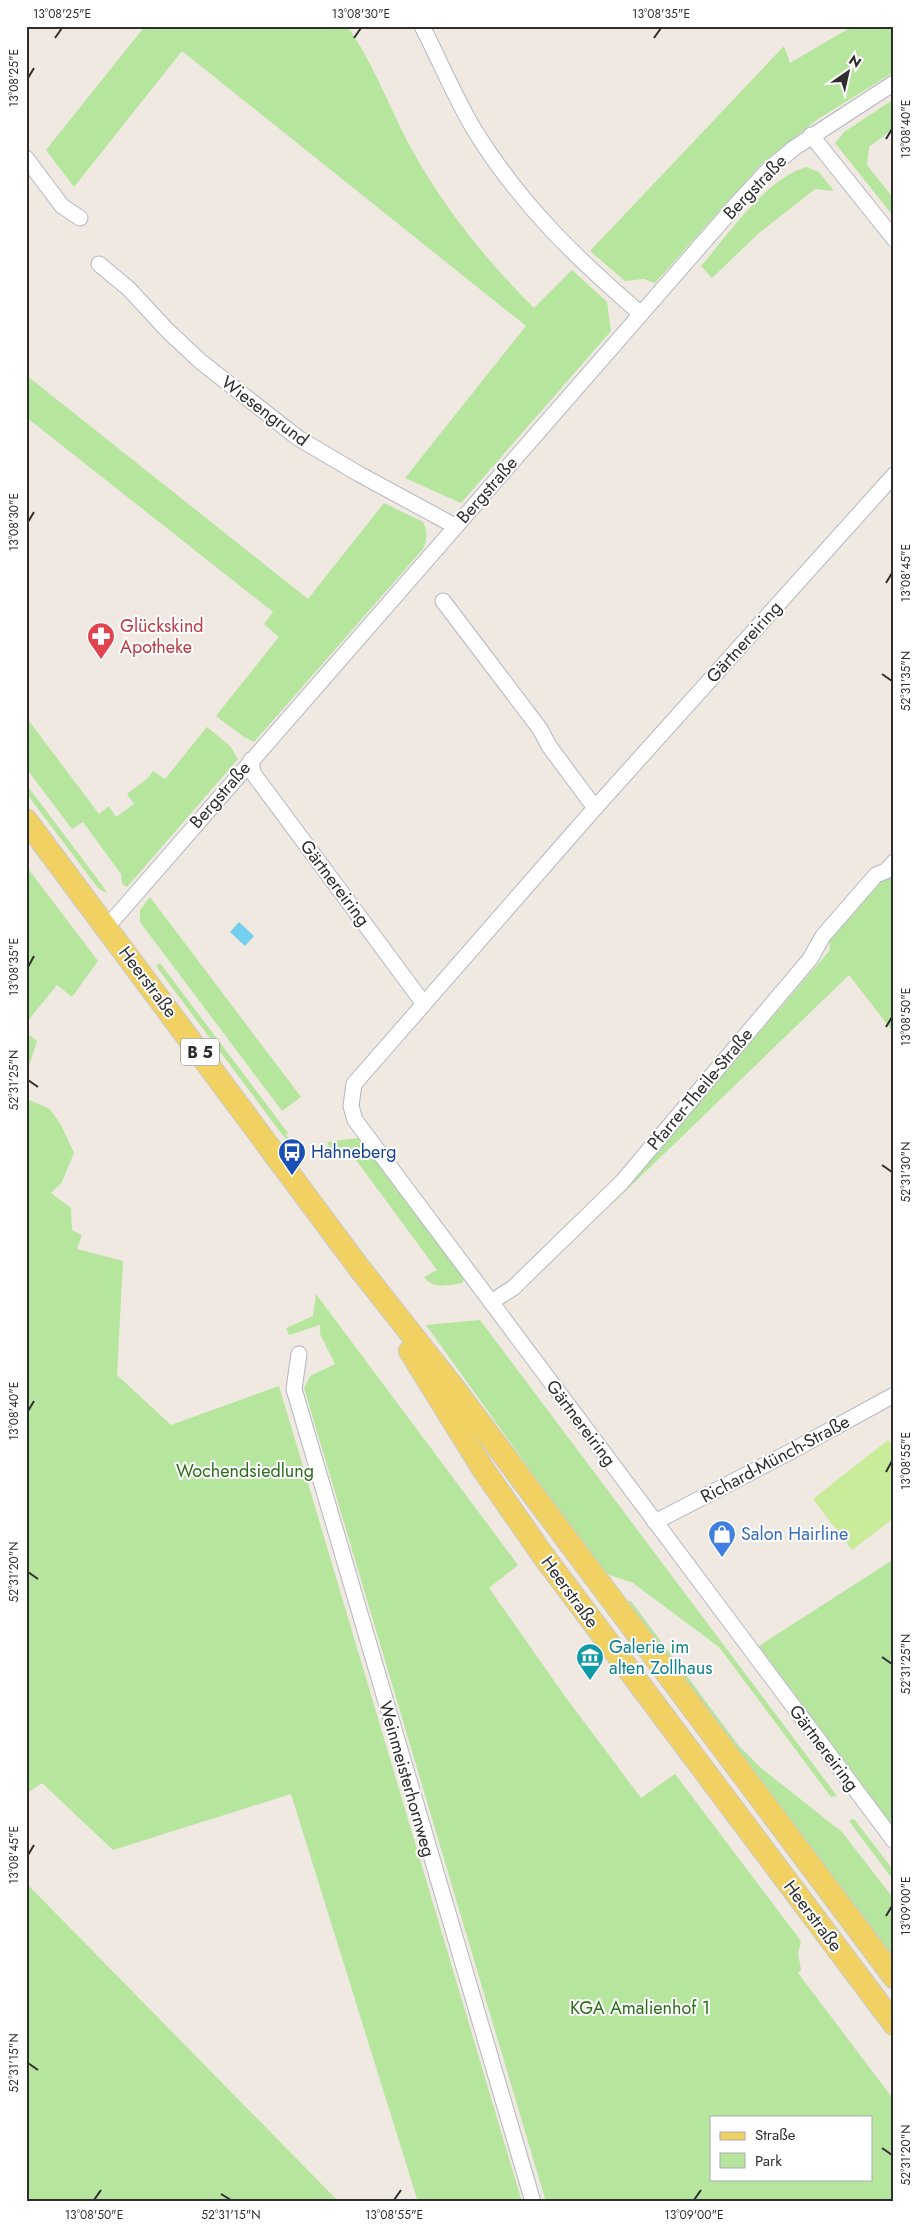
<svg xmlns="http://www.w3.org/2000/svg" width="920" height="2228" viewBox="0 0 920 2228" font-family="Jost,sans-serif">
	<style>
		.green { fill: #b6e59e; fill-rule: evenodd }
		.pitch { fill: #c9ec9a }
		.water { fill: #75cff0 }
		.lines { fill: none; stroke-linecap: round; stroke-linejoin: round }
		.minor-casing { stroke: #b4b7c1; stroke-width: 17 }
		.primary-casing { stroke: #c9c9c9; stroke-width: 24 }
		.minor { stroke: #fff; stroke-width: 15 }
		.primary { stroke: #f2d163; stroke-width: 22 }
		.ticks { fill: none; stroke: #2e2e2e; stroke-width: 2 }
		.labels { text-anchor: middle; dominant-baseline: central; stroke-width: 4; stroke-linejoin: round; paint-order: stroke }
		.shield { fill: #fff; stroke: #6d6d6d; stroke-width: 1 }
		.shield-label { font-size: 16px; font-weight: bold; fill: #2e2e2e }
		.street-label { font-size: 18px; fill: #2e2e2e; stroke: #fff }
		.health-label { font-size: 18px; fill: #be3a42; stroke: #fff; text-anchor: start }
		.transit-label { font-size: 18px; fill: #164399; stroke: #fff; text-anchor: start }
		.park-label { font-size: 18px; fill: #2c6e1b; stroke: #fff }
		.shop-label { font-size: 18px; fill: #366cbe; stroke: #fff; text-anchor: start }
		.culture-label { font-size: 18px; fill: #0d838f; stroke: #fff; text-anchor: start }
		.neatline { fill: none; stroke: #2e2e2e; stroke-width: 2 }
		.ticks-label { font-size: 12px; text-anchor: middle; fill: #2e2e2e }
	</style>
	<rect width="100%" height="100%" fill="#efe9e1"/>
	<!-- green -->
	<g class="green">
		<path d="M145,26H347C375,65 391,113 415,155C447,212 488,262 534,308L572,270L607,302L611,331L461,503L405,478L526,326L182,51L74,187L46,150Z"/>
		<path d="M853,26H894V72L818,119L762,163L655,283L644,279L625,281L590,251L784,46L790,63Z"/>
		<path d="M894,99V128L869,147L867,165L894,199V217L835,143L844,132Z"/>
		<path d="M806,167L819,172L834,191L815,189L759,233L712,278L701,266C728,235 765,179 806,167Z"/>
		<path d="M26,375L308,599L384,503L423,522C428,531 427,540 423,549L254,742L244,737L216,716L279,637L264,624L273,612L26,417Z"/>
		<path d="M26,717L99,814L109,806L116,817L134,804L127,794L148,778L153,771L165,779L207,727L230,746L238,759L127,887L122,884L121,874L83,822L72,829L26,768Z"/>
		<path d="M26,784L102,885L108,894L98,888L26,793Z"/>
		<path d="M26,866L98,961L72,997L57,985L26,1023Z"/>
		<path d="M884,877L891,878L894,881V1033L849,975L610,1206L830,950L829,941Z"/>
		<path d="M150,897L301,1097L282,1111L140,922V910Z"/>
		<path d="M160,963L288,1133L286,1135L297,1151L296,1153L156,966Z"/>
		<path d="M26,1032L37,1041L26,1075Z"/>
		<path d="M27,1099L50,1109L61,1125L74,1153L62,1182L51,1193L71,1208L72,1230L82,1235L77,1249L123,1261L117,1375L171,1425L279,1386L522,2202H418L291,1794L113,1850L42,1783L26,1794Z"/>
		<path d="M358,1138L464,1279L462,1283C448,1285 434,1290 424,1277L437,1270L348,1149L333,1154L327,1142Z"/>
		<path d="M316,1294L518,1565L489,1588L564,1695L641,1798L675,1774L801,1941L798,1953L801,1970L798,1973L894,2100V2202H546L304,1388L310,1376L335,1364L320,1334V1325L289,1335L286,1328L313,1316ZM711,2117H871V2179H711Z"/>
		<path d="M480,1320L837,1796L831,1797L719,1647L633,1583L604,1573L426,1325Z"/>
		<path d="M894,1559V1827L759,1646Z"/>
		<path d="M628,1601H631L739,1746L761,1768L842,1832L894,1899V1959Z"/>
		<path d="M854,1819L894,1871V1881L849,1821Z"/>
		<path d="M26,1883L339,2202H26Z"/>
	</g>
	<!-- pitch -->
	<path class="pitch" d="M888,1440L894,1448V1518L852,1550L813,1499Z"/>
	<!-- water -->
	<path class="water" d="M239,922L254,936L245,946L230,932Z"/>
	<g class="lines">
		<!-- minor casing -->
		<g class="minor-casing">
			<g id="minor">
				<path d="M422,26C440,61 455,98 475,131C521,205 576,258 641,314"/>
				<path d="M811,135L894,239"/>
				<path d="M26,158L62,206L80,218"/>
				<path d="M99,264L129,289L167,330L200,361L298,438L359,474L455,526"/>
				<path d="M894,475L595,808L354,1084L351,1106L355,1120L894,1841"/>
				<path d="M443,601L540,729L549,746L595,808"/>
				<path d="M251,760L253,773L424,1004"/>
				<path d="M107,927L742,198L769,169L794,148L894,83"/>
				<path d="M491,1302L513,1288L622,1182L810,959L823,936L876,875L886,871L894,862"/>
				<path d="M299,1354L294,1389L533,2202"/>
				<path d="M655,1522L788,1453L894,1395"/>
			</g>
		</g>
		<!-- primary casing -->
		<g class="primary-casing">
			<g id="primary">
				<path d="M26,820L357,1265L453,1387L894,1977"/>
				<path d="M410,1351L483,1469L542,1554L894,2024"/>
			</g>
		</g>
		<!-- minor -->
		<use href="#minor" class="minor"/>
		<!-- primary -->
		<use href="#primary" class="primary"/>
	</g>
	<!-- ticks -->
	<path class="ticks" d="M55,38L62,28M354,38L361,28M654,38L661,28M28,78L34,68M886,139L892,129M28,522L34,512M886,583L892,573M882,674L892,681M28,967L34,956M886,1027L892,1017M28,1080L38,1087M882,1165L892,1172M28,1411L34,1401M886,1472L892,1461M28,1572L38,1579M882,1657L892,1664M28,1855L34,1845M886,1916L892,1906M28,2063L38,2070M882,2148L892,2155M221,2194L231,2200M94,2200L101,2190M394,2200L401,2190M694,2200L701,2190"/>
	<!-- icons -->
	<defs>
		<g id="pharmacy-pin" transform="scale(1.4375)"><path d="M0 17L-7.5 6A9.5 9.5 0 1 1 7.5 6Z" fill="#e0444e" stroke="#fff"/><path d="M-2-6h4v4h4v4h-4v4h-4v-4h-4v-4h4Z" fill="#fff"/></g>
		<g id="bus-pin" transform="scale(1.4375)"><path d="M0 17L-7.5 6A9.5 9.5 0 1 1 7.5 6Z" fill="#1a4fb4" stroke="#fff"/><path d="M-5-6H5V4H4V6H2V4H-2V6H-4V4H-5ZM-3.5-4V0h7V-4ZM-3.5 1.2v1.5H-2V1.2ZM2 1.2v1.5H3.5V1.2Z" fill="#fff"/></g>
		<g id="shop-pin" transform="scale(1.4375)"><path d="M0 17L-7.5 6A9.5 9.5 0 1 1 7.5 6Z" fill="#3f7fe0" stroke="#fff"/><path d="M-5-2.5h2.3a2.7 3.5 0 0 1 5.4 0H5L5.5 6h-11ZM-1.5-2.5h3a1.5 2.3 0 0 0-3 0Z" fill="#fff"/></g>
		<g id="museum-pin" transform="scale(1.4375)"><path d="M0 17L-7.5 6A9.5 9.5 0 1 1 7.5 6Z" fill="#0f9aa8" stroke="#fff"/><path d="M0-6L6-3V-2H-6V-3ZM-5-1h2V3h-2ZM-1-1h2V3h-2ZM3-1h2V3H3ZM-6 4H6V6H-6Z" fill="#fff"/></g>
	</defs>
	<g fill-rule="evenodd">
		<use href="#pharmacy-pin" x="101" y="636"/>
		<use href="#bus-pin" x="292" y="1152"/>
		<use href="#shop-pin" x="722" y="1534"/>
		<use href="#museum-pin" x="590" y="1657"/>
	</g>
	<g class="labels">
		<!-- shield labels -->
		<rect class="shield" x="181" y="1038.5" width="38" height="27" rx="4"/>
		<g class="shield-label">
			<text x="200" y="1052">B 5</text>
		</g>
		<!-- street labels -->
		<g class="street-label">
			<text transform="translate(755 187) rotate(-46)">Bergstraße</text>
			<text transform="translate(265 411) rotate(37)">Wiesengrund</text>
			<text transform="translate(487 490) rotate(-49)">Bergstraße</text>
			<text transform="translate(744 642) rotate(-48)">Gärtnereiring</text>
			<text transform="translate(220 795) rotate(-49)">Bergstraße</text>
			<text transform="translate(335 883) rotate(53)">Gärtnereiring</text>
			<text transform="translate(148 982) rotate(53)">Heerstraße</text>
			<text transform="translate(700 1089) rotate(-50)">Pfarrer-Theile-Straße</text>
			<text transform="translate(581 1423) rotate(53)">Gärtnereiring</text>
			<text transform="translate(775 1459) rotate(-28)">Richard-Münch-Straße</text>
			<text transform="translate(570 1592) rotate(54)">Heerstraße</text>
			<text transform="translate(824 1748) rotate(53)">Gärtnereiring</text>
			<text transform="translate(407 1779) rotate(74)">Weinmeisterhornweg</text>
			<text transform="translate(813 1916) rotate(53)">Heerstraße</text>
		</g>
		<!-- health labels -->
		<g class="health-label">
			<text x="120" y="626">Glückskind<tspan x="120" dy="21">Apotheke</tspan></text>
		</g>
		<!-- transit labels -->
		<g class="transit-label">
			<text x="311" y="1152">Hahneberg</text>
		</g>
		<!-- park labels -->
		<g class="park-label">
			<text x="245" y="1471">Wochendsiedlung</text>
			<text x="640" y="2008">KGA Amalienhof 1</text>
		</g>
		<!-- shop labels -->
		<g class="shop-label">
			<text x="741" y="1534">Salon Hairline</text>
		</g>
		<!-- culture labels -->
		<g class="culture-label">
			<text x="609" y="1647">Galerie im<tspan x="609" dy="21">alten Zollhaus</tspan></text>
		</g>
	</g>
	<!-- border -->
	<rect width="920" height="2228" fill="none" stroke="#ffffff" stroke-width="55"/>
	<!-- legend -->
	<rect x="710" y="2116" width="162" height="65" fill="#ffffff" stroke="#ababab"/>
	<rect x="720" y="2132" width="25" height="8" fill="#f2d163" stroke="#ababab"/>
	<text x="755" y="2140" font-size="15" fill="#2e2e2e">Straße</text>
	<rect x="720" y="2153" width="25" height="15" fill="#b6e59e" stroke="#ababab"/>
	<text x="755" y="2166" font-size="15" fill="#2e2e2e">Park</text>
	<!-- north arrow -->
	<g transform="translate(848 72) rotate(34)" stroke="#ffffff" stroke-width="4" paint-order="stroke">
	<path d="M0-4L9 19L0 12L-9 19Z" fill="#2e2e2e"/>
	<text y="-8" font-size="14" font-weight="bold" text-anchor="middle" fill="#2e2e2e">N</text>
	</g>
	<rect x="28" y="28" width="864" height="2172" class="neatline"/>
	<g class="ticks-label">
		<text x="62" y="18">13°08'25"E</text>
		<text x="361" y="18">13°08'30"E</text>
		<text x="661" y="18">13°08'35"E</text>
		<text transform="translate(14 78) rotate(-90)" y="4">13°08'25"E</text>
		<text transform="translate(906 129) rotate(-90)" y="4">13°08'40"E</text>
		<text transform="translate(14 522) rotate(-90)" y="4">13°08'30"E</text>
		<text transform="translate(906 573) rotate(-90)" y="4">13°08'45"E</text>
		<text transform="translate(906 681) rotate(-90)" y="4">52°31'35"N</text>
		<text transform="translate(14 967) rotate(-90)" y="4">13°08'35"E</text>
		<text transform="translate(906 1017) rotate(-90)" y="4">13°08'50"E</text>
		<text transform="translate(14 1080) rotate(-90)" y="4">52°31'25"N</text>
		<text transform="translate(906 1172) rotate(-90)" y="4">52°31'30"N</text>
		<text transform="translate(14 1411) rotate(-90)" y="4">13°08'40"E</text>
		<text transform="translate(906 1461) rotate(-90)" y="4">13°08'55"E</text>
		<text transform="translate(14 1572) rotate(-90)" y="4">52°31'20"N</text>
		<text transform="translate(906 1664) rotate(-90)" y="4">52°31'25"N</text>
		<text transform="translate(14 1855) rotate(-90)" y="4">13°08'45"E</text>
		<text transform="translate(906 1906) rotate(-90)" y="4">13°09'00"E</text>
		<text transform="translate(14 2063) rotate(-90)" y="4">52°31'15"N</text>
		<text transform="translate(906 2155) rotate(-90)" y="4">52°31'20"N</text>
		<text x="94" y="2219">13°08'50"E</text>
		<text x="231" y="2219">52°31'15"N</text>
		<text x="394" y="2219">13°08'55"E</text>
		<text x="694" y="2219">13°09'00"E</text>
	</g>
</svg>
